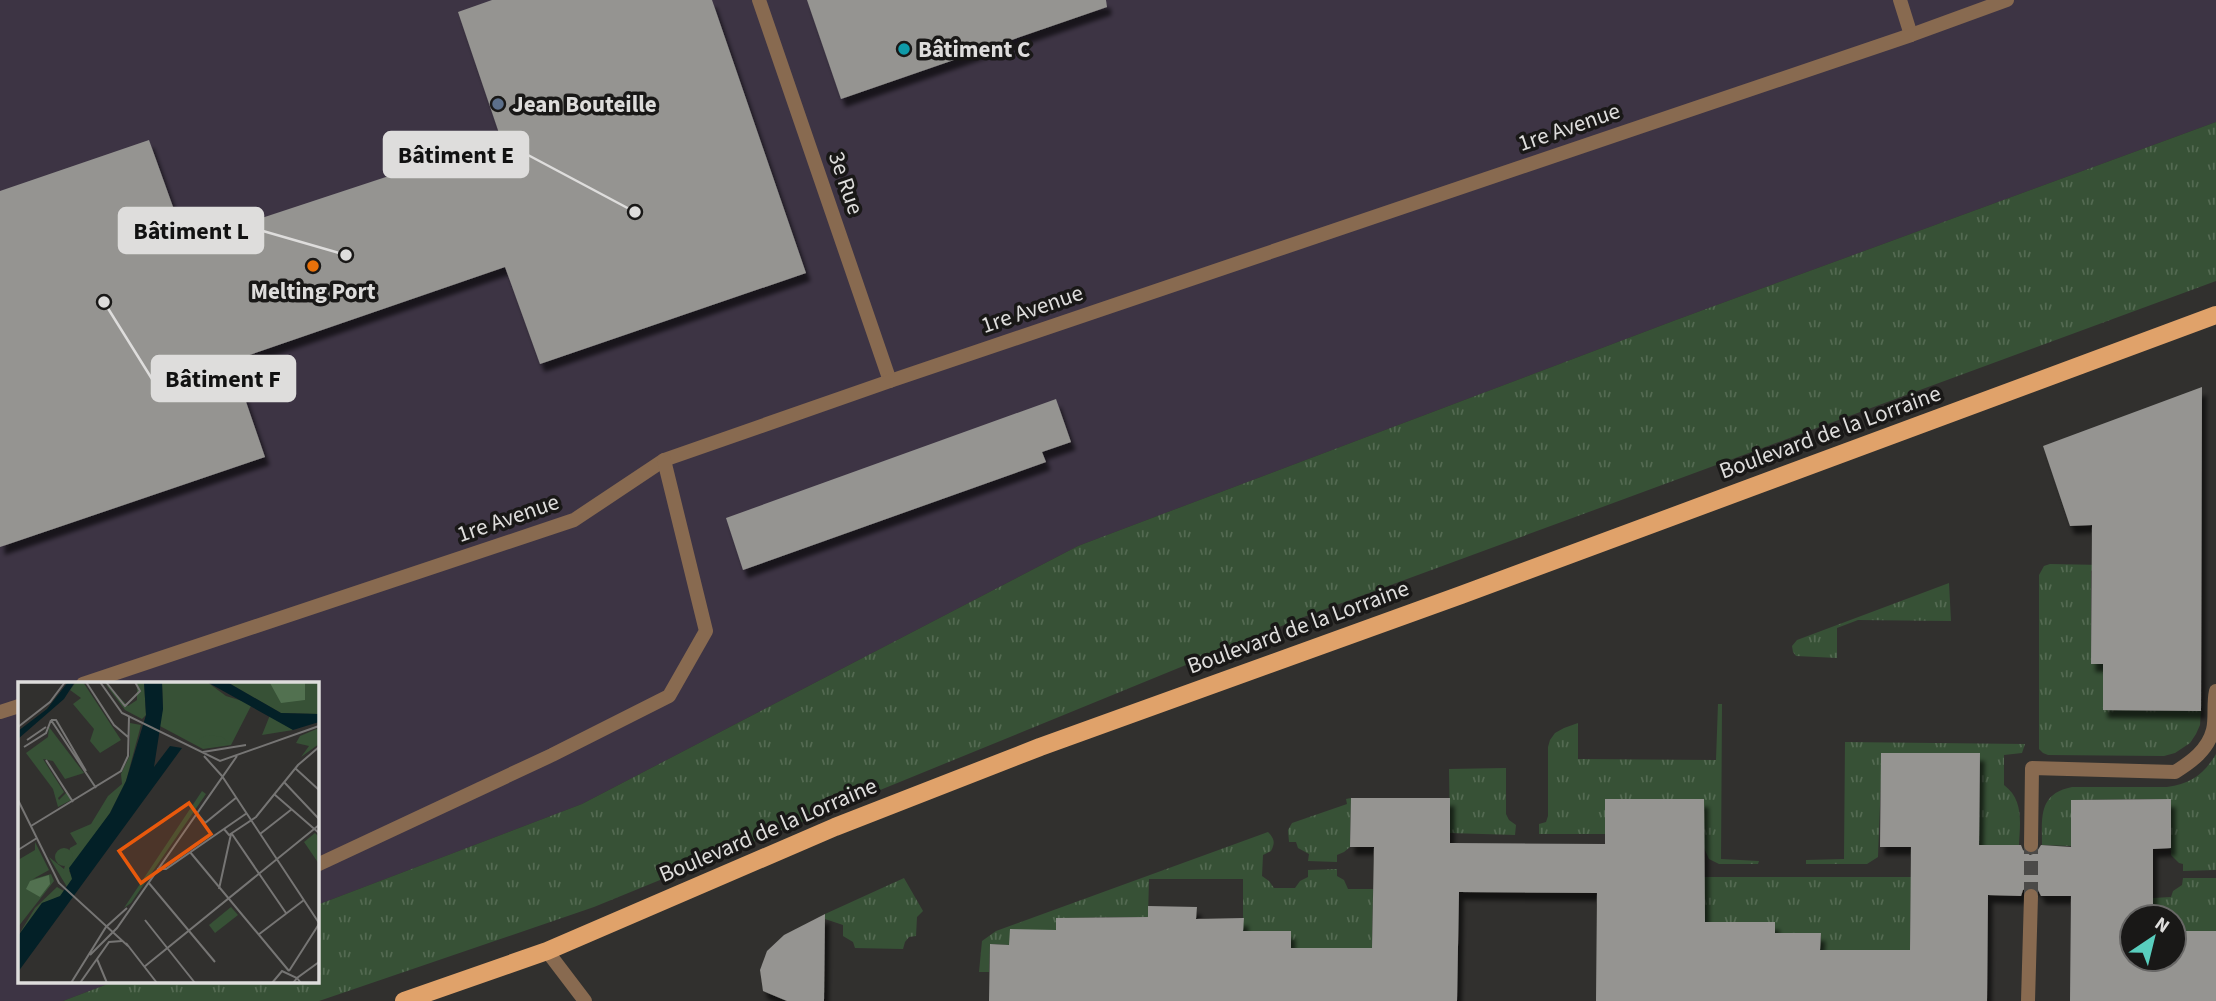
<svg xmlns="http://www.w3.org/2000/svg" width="2216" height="1001" viewBox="0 0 2216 1001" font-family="'Source Sans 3',sans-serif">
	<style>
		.industrial { fill: #3d3444 }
		.grass { fill: url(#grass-tufts) }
		.building { fill: #959491; filter: url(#shadow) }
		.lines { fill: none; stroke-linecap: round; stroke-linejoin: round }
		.street-tunnel { stroke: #4b4a48; stroke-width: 14; stroke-dasharray: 14 7; stroke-linecap: butt }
		.lane { stroke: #886a50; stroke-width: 14 }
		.street { stroke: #886a50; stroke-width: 14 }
		.primary { stroke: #e0a26a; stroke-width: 18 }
		.culture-dot { fill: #0f9aa8; stroke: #191817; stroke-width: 2.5 }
		.service-dot { fill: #5c6f8a; stroke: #191817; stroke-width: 2.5 }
		.food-dot { fill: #e8710a; stroke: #191817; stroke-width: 2.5 }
		.labels { text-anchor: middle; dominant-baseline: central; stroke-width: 7; stroke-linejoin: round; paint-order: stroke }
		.poi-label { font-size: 23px; font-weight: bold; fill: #dedddc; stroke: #191817; text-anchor: start }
		.street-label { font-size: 23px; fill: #dedddc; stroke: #191817 }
		.inset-road { fill: none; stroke: #767574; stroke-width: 2 }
		.view { fill: #e8590c; fill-opacity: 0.15; stroke: #e8590c; stroke-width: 3.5 }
		.inset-edge { fill: none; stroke: #dedddc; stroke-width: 3.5 }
		.leader { fill: none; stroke: #dedddc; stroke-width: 2.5 }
		.callout-dot { fill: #dedddc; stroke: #191817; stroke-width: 2.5 }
		.callout { fill: #dedddc; stroke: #dedddc; stroke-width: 2.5 }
		.callout-label { font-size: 24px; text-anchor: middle; font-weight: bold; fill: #111 }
	</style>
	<defs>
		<pattern id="grass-tufts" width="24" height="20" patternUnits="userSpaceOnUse" patternTransform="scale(1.75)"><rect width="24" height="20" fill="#375136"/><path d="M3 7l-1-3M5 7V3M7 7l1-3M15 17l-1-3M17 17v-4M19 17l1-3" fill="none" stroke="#546a52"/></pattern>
		<filter id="shadow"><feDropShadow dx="4.5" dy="8" stdDeviation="2" flood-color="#0009"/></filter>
	</defs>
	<rect width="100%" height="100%" fill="#31302e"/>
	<!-- industrial -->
	<path class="industrial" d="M0,0H2216V122L1676,320L1078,546L582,804L317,905V684H19V982H113L63,1001H0Z"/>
	<!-- grass -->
	<g class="grass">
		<path d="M2216,122V281L1301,618L594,907L319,1001H63L113,982H317V905L582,804L1078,546L1676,320Z"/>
		<path d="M2050,564L2103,565L2091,571V663L2103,664V710L2201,711L2200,725L2196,734L2190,743L2175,753L2164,756L2048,755L2043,753L2039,749V575L2044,566Z"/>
		<path d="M1949,583L1951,621L1858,620L1837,628V658L1796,656L1793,652L1792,646L1797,640Z"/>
		<path d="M1718,704H1722L1721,859L1759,861L1758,864H1719L1709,859L1704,848L1703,799H1605V834H1539V824L1546,822L1548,816V747L1550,740L1555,733L1564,728L1578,723V759L1716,760Z"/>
		<path d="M1845,742L2025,744L2022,753L2004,755V785C2024,800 2020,823 2019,845H1979L1980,753H1882L1878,857L1867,864H1806V860L1844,859Z"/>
		<path d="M2216,754V870L2183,871V864L2179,863L2171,855L2170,799L2072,800L2071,846L2042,845C2042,817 2038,794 2072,787H2167C2191,784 2204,774 2216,754Z"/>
		<path d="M1506,768V814L1509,820L1516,825L1515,835L1450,833L1449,769Z"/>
		<path d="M1351,798L1350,847L1344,852L1337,855V862L1308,861L1309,854L1298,848L1296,842H1289L1288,830L1292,823L1347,804L1346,799Z"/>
		<path d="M1268,832C1275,839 1275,843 1271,851L1263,855L1262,876L1269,881L1274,888H1295L1300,881L1308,877V870L1337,869V876L1344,880L1348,889H1373L1372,948H1291L1290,931H1243V879H1149L1148,917L1057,918L1056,930L1009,945L990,944L989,972H979L982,941L996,931Z"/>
		<path d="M1679,877H1911L1910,950H1820L1821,933H1775L1679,950Z"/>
		<path d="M904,878L923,911L917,917L916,936L909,937L905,942L903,949L855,948L853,942L843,936V925L825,919V914Z"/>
		<path d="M2183,878H2216V931L2174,951V917H2153V898L2171,897L2173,891L2182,885Z"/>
	</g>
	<!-- building -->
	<g class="building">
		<path d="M492,0H712L806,273L540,364L505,267L232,361L265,457L0,547V191L149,140L186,243L501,139L458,12Z"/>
		<path d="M807,0H1106L1107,7L841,99Z"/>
		<path d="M2202,387L2201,711L2103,710V664H2091L2092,525L2070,526L2043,446Z"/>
		<path d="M1056,399L1071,442L1042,452L1046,462L743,570L726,518Z"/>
		<path d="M1881,753H1980L1979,845H2021L2023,850L2030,855L2036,853L2041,845L2071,847V800L2171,799V848L2153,849V917H2132V959H2174V931H2216V1001H2070L2071,896H2041L2037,888L2031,886L2023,890L2021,896L1988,895L1987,1001H1596L1597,893L1459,892L1457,1001H989L990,944L1009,945L1010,929L1056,930V918L1148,917V906L1197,907L1196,919L1244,918L1243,931H1291V948H1372L1374,847H1350L1351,798H1450V843L1605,844V799H1704L1705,922H1775V933H1821L1820,950H1910L1911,847H1880Z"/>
		<path d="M825,914L824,1001H787L763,991L760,970L767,951L784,935Z"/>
	</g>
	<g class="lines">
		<!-- street-tunnel -->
		<path class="street-tunnel" d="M2031,896V845"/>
		<!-- lane -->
		<g class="lane">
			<path d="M759,0L890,381"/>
			<path d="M1900,0L1911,35"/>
			<path d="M83,684L574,520L664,460L890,381L1911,35L2007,0"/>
			<path d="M0,712L19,706"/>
			<path d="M317,865L552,755L669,696L706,631L664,460"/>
		</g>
		<!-- street -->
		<g class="street">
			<path d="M2031,845L2032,768L2175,772C2191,762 2208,750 2213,730C2216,718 2213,704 2216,691"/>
			<path d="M547,951L585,1001"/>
			<path d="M2028,1001L2031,896"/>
		</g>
		<!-- primary -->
		<path class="primary" d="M404,1001L547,951L835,827L1040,747L1461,595L2216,315"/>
	</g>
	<!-- markers -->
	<circle class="culture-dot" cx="904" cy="49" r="7"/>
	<circle class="service-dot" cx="498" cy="104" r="7"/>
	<circle class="food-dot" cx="313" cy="266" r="7"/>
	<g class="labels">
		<!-- poi labels -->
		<g class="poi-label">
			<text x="918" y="49">Bâtiment C</text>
			<text x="512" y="104">Jean Bouteille</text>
			<text x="313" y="291" text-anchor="middle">Melting Port</text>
		</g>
		<!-- street labels -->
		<g class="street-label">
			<text transform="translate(1569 127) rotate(-19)">1re Avenue</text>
			<text transform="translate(846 183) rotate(71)">3e Rue</text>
			<text transform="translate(1032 309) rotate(-19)">1re Avenue</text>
			<text transform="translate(1830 432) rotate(-20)">Boulevard de la Lorraine</text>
			<text transform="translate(508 518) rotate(-19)">1re Avenue</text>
			<text transform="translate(1298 627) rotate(-20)">Boulevard de la Lorraine</text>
			<text transform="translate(768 830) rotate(-23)">Boulevard de la Lorraine</text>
		</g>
	</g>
	<!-- overview -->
	<g transform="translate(18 682)">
		<rect width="301" height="301" fill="#31302e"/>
		<path d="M58,0H65L103,58L82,71L72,59L76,47L55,22L63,16L52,8ZM86,0L110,24L119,18V0H126L128,33L124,37L107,28ZM144,0H189L208,14L234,22L213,63L185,67L140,43L145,27ZM209,0H301V32L263,31ZM252,33L275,48L244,53ZM112,41L123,43L108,99L92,131L51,189L55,196L49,205L31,175L46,187L52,166L59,162L52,151L73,142L90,114L104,102L103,92L112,73ZM31,45L66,91L47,97L35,79L25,77L46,110L40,116L41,118L49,110L53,118L40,125L35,107L8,71L30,55ZM301,46V62L283,75L291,64L278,61L282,54ZM184,109L188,112L113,221L106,226ZM297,151L301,155V182L286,160ZM17,160L31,188L15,197L33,192L36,199L0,245V178L17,168ZM39,205L46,209L42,215L24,221L0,254L17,226ZM213,225L220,233L197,251L191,243Z" fill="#375136"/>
		<path d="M229,0H287V18L263,21L252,1ZM31,193L32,202L22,215L8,207L12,199Z" fill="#527150"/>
		<path d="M37 175a9 9 0 1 1 18 0a9 9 0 1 1-18 0Z" fill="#375136"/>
		<path d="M190,53L204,55L211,61L184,64L181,57Z" fill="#375136"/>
		<path d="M50,0H57L46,17L0,57V49L29,27ZM126,0H144L145,27L136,85L152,64L164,66L0,290V254L24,221L42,214L54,197L51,186L92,131L108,99L128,33ZM189,0H209L263,31L301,32V40L275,48Z" fill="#032027"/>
		<path class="inset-road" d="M68,0L96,43L110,55M82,0L104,31L202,79L301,44M88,0L107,24L122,9L117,0M33,38L78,106M33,38H38L68,89M0,45L32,20L47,0M9,58L28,45M6,65L28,51L33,38M185,70L228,63M186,74L204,94M28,78L55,120M277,86L301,108M204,94L301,241M266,100L301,137M256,112L301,151M0,118L41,201L110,264M178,130L187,141L219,115M13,144L103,89L110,74L111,35M206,147L211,153L238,135L280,83L301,65M214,152L268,231M242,152L274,127M0,168L19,156M172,170L271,289M139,187H148L229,131M130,200L197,280M201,207L213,152M127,238L177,301M240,253L286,218M108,261L139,301M72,273L99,246L219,74M79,277L89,301M126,285L301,143M271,289L301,242M53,301L88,245L109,226M62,301L91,260L104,259M254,301L264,289L279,296L275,301M283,301L279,296L301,280"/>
		<path class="view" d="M171,121L193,152L123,201L101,169Z"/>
		<rect width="301" height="301" class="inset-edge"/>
	</g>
	<!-- callouts -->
	<path class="leader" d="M635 212L528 155M346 255L263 231M104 302L152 379"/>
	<g class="callout-dot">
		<circle cx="635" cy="212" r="7"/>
		<circle cx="346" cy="255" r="7"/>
		<circle cx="104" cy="302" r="7"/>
	</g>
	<g class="callout">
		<rect x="384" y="132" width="144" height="45" rx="7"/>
		<rect x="119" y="208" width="144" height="45" rx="7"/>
		<rect x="152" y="356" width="143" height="45" rx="7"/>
	</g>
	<g class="callout-label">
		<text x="456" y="163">Bâtiment E</text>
		<text x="191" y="239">Bâtiment L</text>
		<text x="223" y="387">Bâtiment F</text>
	</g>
	<!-- north arrow -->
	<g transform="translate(2153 938) rotate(35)"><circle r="33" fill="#191817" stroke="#686766" stroke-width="2"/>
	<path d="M0-5L12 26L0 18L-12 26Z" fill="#59cebe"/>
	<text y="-10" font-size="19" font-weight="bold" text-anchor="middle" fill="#dedddc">N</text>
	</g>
</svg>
